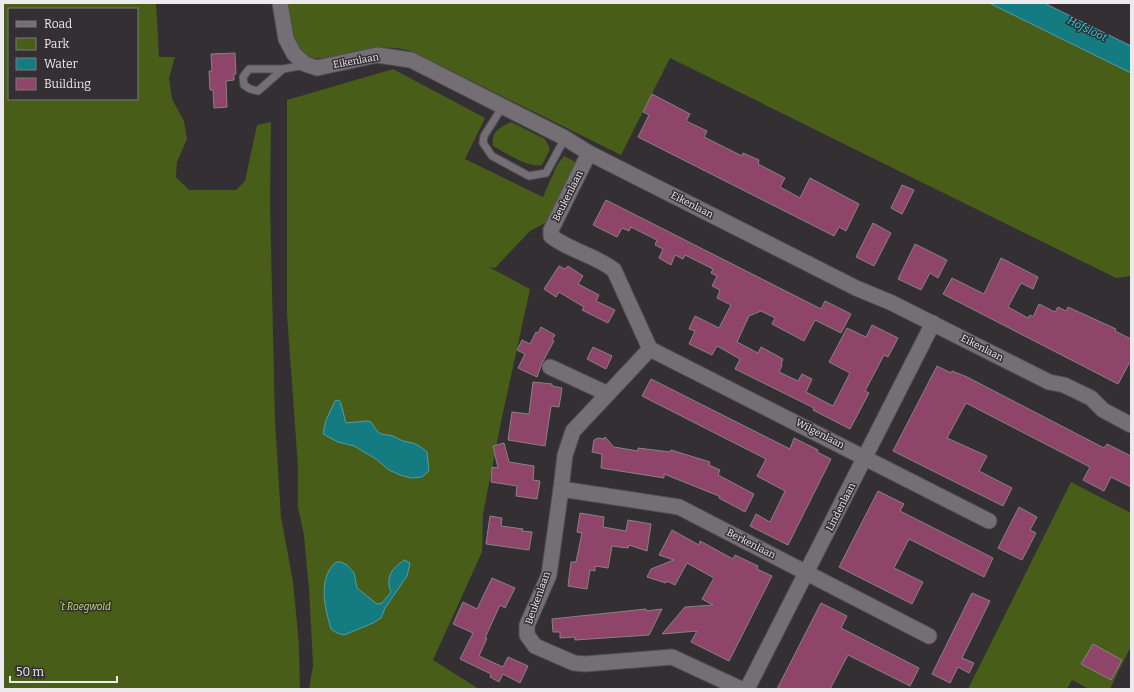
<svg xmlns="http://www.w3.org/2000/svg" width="1134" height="692" viewBox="0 0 1134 692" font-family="Bitter,serif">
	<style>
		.green { fill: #475d18; fill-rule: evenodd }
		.water { fill: #147c81; stroke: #559da1 }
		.building { fill: #8e4569; stroke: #898285 }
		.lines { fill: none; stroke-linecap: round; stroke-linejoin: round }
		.service-casing { stroke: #524e51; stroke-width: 9 }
		.minor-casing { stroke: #524e51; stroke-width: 17 }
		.service { stroke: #746f74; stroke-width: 7 }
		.minor { stroke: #746f74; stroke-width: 15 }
		.labels { text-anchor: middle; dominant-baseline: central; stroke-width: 3; stroke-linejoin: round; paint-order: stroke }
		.street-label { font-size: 10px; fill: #edeaed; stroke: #332f33 }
		.park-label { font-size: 10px; font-style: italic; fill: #bbe179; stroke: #332f33 }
		.water-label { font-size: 11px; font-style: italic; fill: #12dfe8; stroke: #332f33 }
	</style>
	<rect width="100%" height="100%" fill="#332f33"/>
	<!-- green -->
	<g class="green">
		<path d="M3,3H156L159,57H175L169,78L172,99L184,121L187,139L177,162L176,177L189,190H236L245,181L257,125L271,122L270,202L275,422L281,517L293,582L299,645L300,689H3ZM9,9H137V99H9Z"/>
		<path d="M288,3H989L1131,73V276L1116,278L670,58L621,155L411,51C401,48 391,47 381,48C361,50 318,67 302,53C292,45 290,15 288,3Z"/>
		<path d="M393,69L485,118L465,159L543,197L557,165L564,156L576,162L547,222L530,231L495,268L489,267L530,289L501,422L483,514L482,552L433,660L479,689H309L313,665L309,589L304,536L298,507V467L287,314V100ZM330,413L344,420L345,423L366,421L371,422L377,431L381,434L393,436L403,442L413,443L389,470L376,459L354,446L338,442L323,434L326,420ZM354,573L357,588L376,604L382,603L407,576L385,608L381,618L344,635L331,629L324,598Z"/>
		<path d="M511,122L545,139L550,149L542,165C528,168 506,153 493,146C491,131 499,128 511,122Z"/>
		<path d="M1071,482L1131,513V646L1110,689H1089L1072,680L1067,689H968Z"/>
	</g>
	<!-- water -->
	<g class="water">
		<path d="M989,3H1044L1131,46V73Z"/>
		<path d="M339,400L341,404L346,423L366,421L371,422L377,431L381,434L393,436L403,441L413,443L421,447L427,452L429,471L422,477L411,478L400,475L389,470L376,459L354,446L338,442L323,434L326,420L335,401Z"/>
		<path d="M405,560L410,563L407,576L385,608L381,618L373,623L344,635L337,633L331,629C325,608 317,579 336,562H341L347,565L354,573L357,588L377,604L382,603L391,592C385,578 392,567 405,560Z"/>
	</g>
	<!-- building -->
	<g class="building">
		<path d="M235,53L236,74H234V80L226,81L227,107L214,108L213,90H210L209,71H212L211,54Z"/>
		<path d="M652,94L690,114L686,121L707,131L704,137L742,156L743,153L759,160L758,164L785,178L780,187L800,198L810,178L859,204L846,231L839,227L834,236L638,137L649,115L643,112Z"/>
		<path d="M902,185L914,190L902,214L891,208Z"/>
		<path d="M606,200L821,309L825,301L851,314L841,333L815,320L804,341L772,324L775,318L761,311L749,316L737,342L758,353L761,347L783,359L781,364L782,365L779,372L798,381L802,374L812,379L806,392L833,406L850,373L829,362L847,328L866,337L872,325L898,338L888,357L884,355L865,391L869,393L850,429L813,410L814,408L735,369L740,359L717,346L712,355L689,344L695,331L689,329L695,316L719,328L731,305L717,298L720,290L712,286L717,276L711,273L713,269L685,255L683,259L675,255L671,265L659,258L663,249L655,245L657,240L631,227L629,231L622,228L617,237L593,225Z"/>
		<path d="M873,223L891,233L874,266L856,257Z"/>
		<path d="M915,244L947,260L938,278L930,273L921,290L898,279Z"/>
		<path d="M1001,258L1038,277L1033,289L1021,283L1008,307L1028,318L1030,315L1033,317L1039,304L1055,312L1058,307L1066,311L1068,307L1116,329L1115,331L1131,339V360L1118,384L943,294L952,278L984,294Z"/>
		<path d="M559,266L565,269L568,266L583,276L578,284L599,295L596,301L615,310L608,323L582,310L584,307L559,292L556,297L544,289Z"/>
		<path d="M541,327L555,335L552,340L554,341L542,363L537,377L518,368L525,354L517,350L522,340L530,344L536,332L538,333Z"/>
		<path d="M593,347L612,356L606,369L587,359Z"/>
		<path d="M937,366L951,373L952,371L967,377L1104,448L1107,444L1131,456V487L1111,477L1104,491L1083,480L1090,467L966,403L947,438L987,456L979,471L1012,488L1003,506L893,451Z"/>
		<path d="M651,379L790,449L794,438L818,450L817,452L831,459L788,545L750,526L756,514L770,522L785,491L757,476L766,459L642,396Z"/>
		<path d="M533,382L552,384V386L562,388L559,407L551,406L545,446L508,440L512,412L529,414Z"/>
		<path d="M605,437L614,447L638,451V448L670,452L671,450L710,462L709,465L720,470L718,475L754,494L745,512L719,498V496L664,474V478L601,468L602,454L592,452L594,440L598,438L604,439Z"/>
		<path d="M504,443L509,462L534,466L533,480L540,481L537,499L516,496L517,486L491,482L492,467L498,468L493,446Z"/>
		<path d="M878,491L904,504L900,511L993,558L984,577L909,539L894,568L923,582L912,604L839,567Z"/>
		<path d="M1019,507L1037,517L1030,530L1036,533L1022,560L998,548Z"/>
		<path d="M580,513L604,517L603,527L626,531L628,520L651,524L647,551L629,545L628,548L612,546L608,568L595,566V571L590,570L587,589L568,586L571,562H576L582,533L577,532Z"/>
		<path d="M490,516L502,518L501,526L523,529L522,531L532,532L529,550L486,544Z"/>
		<path d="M672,530L699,545L700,541L733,559L735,555L758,566L757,569L772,576L729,661L691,642L697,631L662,634L685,607L713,605L702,599L714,578L687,563L675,585L667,581L666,583L647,577L651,569L674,560L659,555Z"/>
		<path d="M492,578L515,588L505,608L500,605L485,638H487L479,656L503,667L508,657L528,666L520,683L503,674L499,682L490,677L491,674L460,659L473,633L453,624L463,602L477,609Z"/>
		<path d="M972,593L990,601L962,658L974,663L969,673L958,667L950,683L932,674Z"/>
		<path d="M821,603L847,616L841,628L919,668L910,686L848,655L830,689H777Z"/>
		<path d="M646,609V611L662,609L649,635L575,640V637L560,638V632H553L552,619Z"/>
		<path d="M1093,644L1122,660L1111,680L1081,664Z"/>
	</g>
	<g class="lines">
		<!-- service casing -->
		<g class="service-casing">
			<g id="service">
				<path d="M283,69L258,91L250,89L244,85L243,77L249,69H283L305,65"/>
				<path d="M503,106L484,136L483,143L492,156L529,176L546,173L565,138"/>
			</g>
		</g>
		<!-- minor casing -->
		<g class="minor-casing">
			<g id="minor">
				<path d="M280,3L286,39L294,54L305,64L317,68L377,55L411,60L565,138L589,153L856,288L892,303L1049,382L1064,385L1091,398L1103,410L1131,425"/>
				<path d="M589,153L551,230V236C570,251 595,255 614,270L650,349L573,431L565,455L561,489L549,575L527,625V635L535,646L574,663L585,664L672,657L741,689"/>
				<path d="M650,349L989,521"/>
				<path d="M550,367L608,394"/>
				<path d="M561,489L679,507L929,636"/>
				<path d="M747,689L933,323"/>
			</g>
		</g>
		<!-- service -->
		<use href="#service" class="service"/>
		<!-- minor -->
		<use href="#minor" class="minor"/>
	</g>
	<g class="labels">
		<!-- street labels -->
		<g class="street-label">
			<text transform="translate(356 61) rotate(-10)">Eikenlaan</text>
			<text transform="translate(568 196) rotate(-63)">Beukenlaan</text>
			<text transform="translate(692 205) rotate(27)">Eikenlaan</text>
			<text transform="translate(982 348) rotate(27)">Eikenlaan</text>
			<text transform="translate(820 434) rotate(27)">Wilgenlaan</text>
			<text transform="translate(841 507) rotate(-63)">Lindenlaan</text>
			<text transform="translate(751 544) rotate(27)">Berkenlaan</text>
			<text transform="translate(538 598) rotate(-70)">Beukenlaan</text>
		</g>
		<!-- park labels -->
		<g class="park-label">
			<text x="85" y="607">'t Roegwold</text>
		</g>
		<!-- water labels -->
		<g class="water-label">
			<text transform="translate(1087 29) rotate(26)">Hofsloot</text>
		</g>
	</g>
	<!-- border -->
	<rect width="1134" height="692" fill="none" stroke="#edeaed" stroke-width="8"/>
	<!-- legend -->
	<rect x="8" y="8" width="130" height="92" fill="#332f33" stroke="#7d7a7d"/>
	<rect x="16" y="21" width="20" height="6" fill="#746f74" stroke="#7d7a7d"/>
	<text x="44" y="28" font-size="12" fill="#edeaed">Road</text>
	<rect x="16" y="38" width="20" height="12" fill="#475d18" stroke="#7d7a7d"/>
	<text x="44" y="48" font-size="12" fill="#edeaed">Park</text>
	<rect x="16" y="58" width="20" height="12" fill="#147c81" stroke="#7d7a7d"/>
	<text x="44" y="68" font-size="12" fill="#edeaed">Water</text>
	<rect x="16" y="78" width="20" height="12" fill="#8e4569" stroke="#7d7a7d"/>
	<text x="44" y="88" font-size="12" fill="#edeaed">Building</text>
	<!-- scale -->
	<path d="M10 676v6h107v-6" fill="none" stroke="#edeaed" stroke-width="2"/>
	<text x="16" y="676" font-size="12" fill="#edeaed" stroke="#332f33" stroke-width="3" paint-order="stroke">50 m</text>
</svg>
